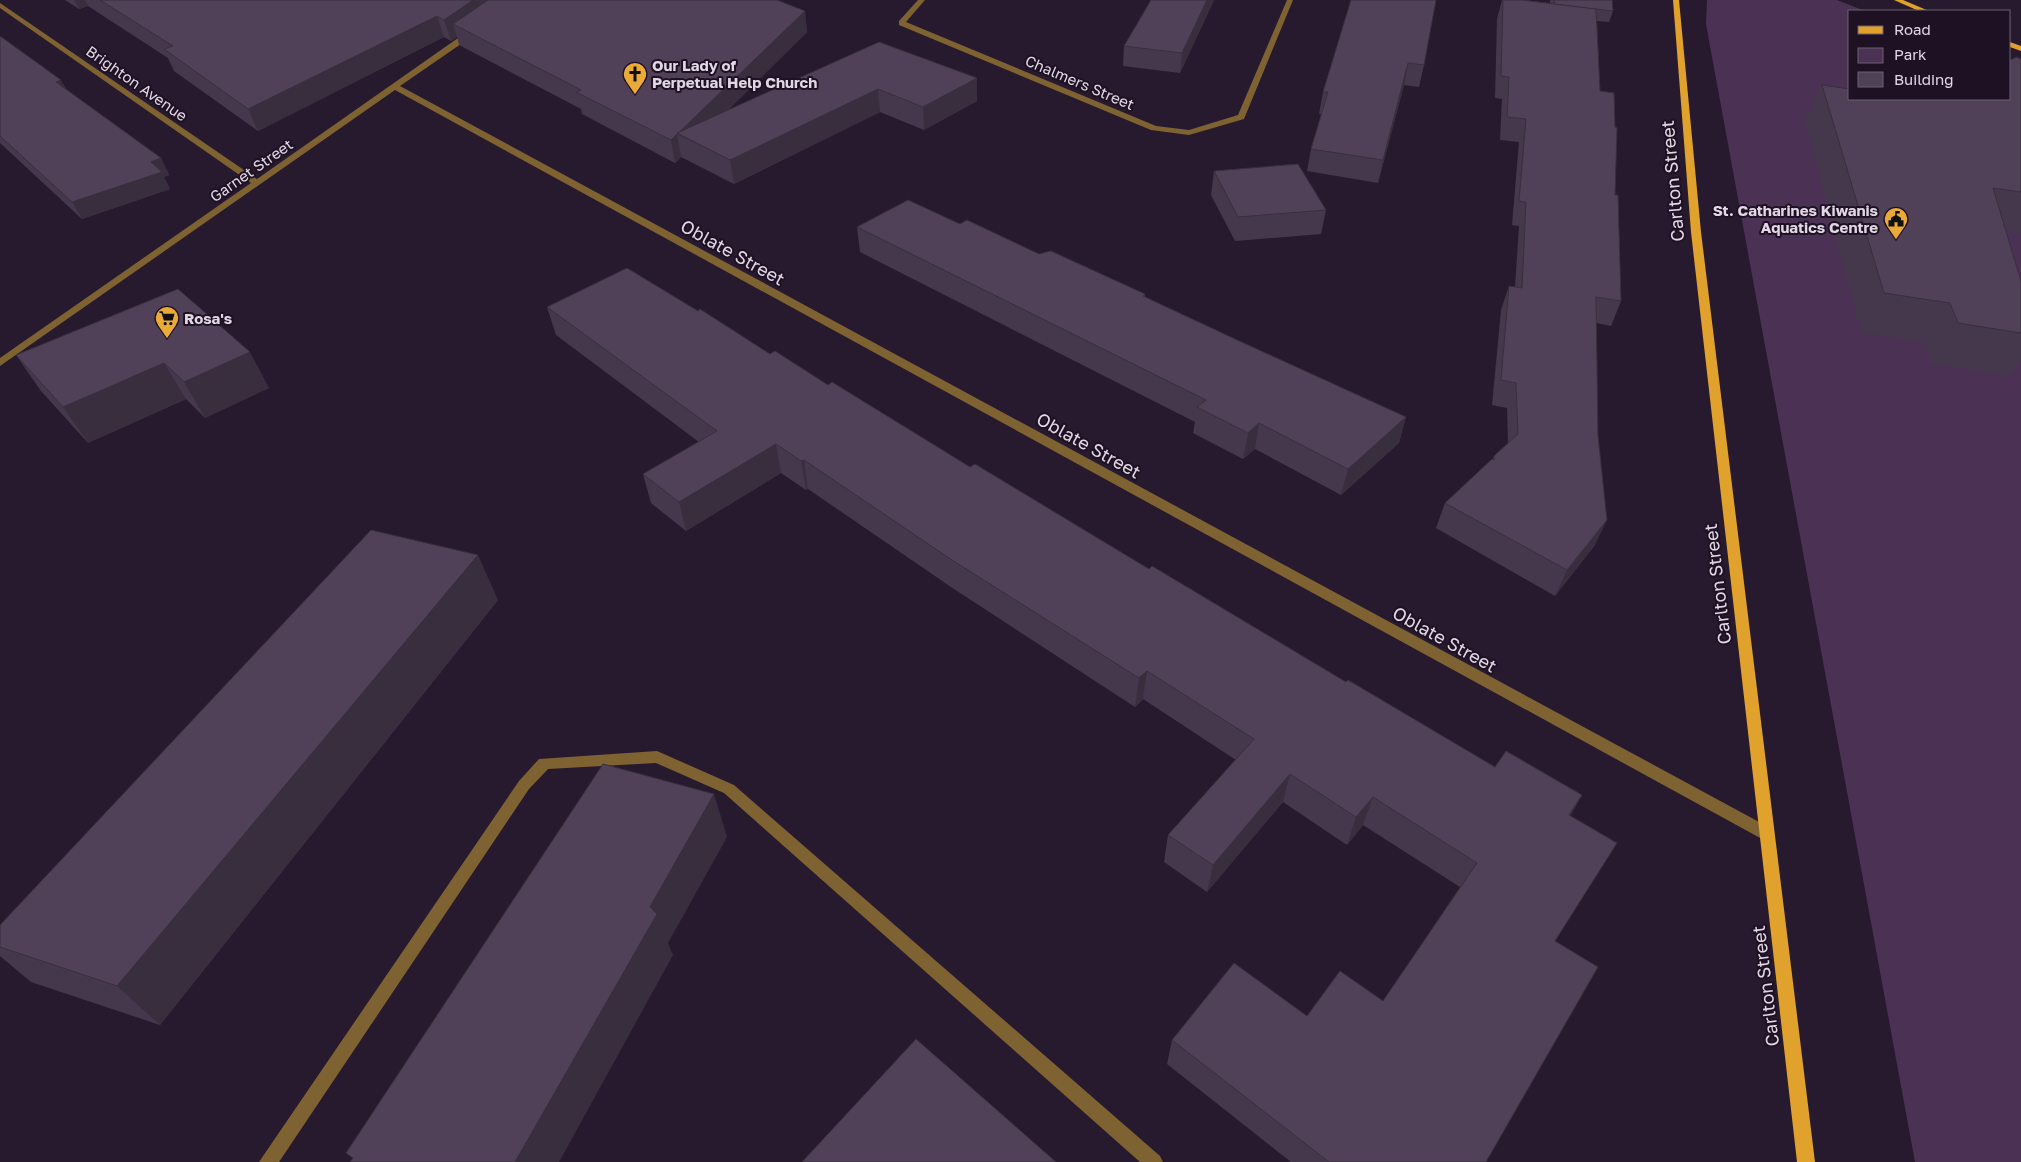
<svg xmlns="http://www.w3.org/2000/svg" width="2021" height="1162" viewBox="0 0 2021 1162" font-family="'Golos Text',sans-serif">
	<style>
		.green { fill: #4b3255 }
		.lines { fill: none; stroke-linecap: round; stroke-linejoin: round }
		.minor { fill: #7f6231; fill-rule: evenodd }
		.major { fill: #e0a22c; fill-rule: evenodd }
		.wall { fill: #46384c }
		.shaded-wall { fill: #392e3e }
		.building { fill: #514158; stroke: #392e3e }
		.labels { text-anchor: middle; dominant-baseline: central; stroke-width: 4; stroke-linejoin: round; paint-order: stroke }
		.far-poi-label { font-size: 15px; font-weight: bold; fill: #e1d7e5; stroke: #1f1124; text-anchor: start }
		.far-street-label { font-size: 15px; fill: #e1d7e5; stroke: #1f1124 }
		.street-label { font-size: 18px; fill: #e1d7e5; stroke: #1f1124 }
	</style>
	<rect width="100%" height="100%" fill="#281a2e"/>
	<!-- green -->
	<path class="green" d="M1707,0H1837L1865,11H1850V99H2010L2021,74V1162H1915L1706,24Z"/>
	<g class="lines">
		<!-- minor -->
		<g class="minor">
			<path d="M918,0H925L906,22L1156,126L1189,130L1238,115L1287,0H1293L1244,119L1189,135L1151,130L899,25V21Z"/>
			<path d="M0,3L257,179L468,31H474V35L400,86L1772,829L1774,834L1772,839L1767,840L1762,839L395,90L0,366V358L251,183L0,8Z"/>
			<path d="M657,751L734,785L1160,1156L1163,1162H1140L724,793L656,763L548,769L529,789L279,1162H259L519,781L539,759Z"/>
		</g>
		<!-- major -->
		<g class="major">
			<path d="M1673,0H1679L1701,232L1815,1162H1797L1691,232Z"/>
			<path d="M1894,0H1903L1929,11H1919Z"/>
			<path d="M2010,42L2021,46V51L2010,47Z"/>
		</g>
	</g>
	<!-- wall -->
	<g class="wall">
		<path d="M65,0H777L805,11L807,32L728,110L879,42L977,78V101L924,130L880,112L734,184L681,157L675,163L582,114L581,109L459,45L457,37L451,41L444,37L258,131L174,71L168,58L88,6L79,9Z"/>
		<path d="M1214,0L1180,73L1123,66L1124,46Z"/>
		<path d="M1351,0L1424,65L1419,87L1404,85L1378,183L1307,171L1311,149L1322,114H1319L1323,92Z"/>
		<path d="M1502,0H1521L1550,3V0H1612L1613,11L1609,22L1597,21L1600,91L1615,195L1621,301L1611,326L1596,323L1595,545L1555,596L1436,528L1445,503L1493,460L1494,456L1508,443L1507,408L1492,405L1501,310L1509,286L1515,287L1519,226L1512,225L1519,142L1500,140L1502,99L1495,98L1497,19Z"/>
		<path d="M0,36L66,90L161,158L169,175L164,177L170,189L82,219L0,143Z"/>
		<path d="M2021,59V233L2006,231L2021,333V360L2010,376L1932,364L1925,343L1861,332L1805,121L1822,85L1850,99H2010Z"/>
		<path d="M1214,171L1326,210L1321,234L1235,241L1211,195Z"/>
		<path d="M960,224L1145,294V297L1235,339L1406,417L1399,443L1341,495L1255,449L1243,459L1193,433L1195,422L860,252L857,227Z"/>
		<path d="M178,289L269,388L205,418L186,399L88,443L41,391L16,355Z"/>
		<path d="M547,307L770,354L828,385L970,467L1495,767L1582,795L1570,816L1555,941L1486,1162H1291L1167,1064L1172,1040L1383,1001L1460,887L1363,825L1347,845L1283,802L1207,892L1164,862L1168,835L1236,760L1143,699L1135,707L954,589L808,489L806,490L781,473L686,531L651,503L643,474L699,442L556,335Z"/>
		<path d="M498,600L160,1025L31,982L0,956V925Z"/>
	</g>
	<!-- shaded-wall -->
	<g class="shaded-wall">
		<path d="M74,0H85L88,6L79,9Z"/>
		<path d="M473,0H490L453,24L457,37L451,41L444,20Z"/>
		<path d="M1207,0H1214L1180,73L1182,53Z"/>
		<path d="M805,11L807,32L695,143L677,134Z"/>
		<path d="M437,16L444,37L258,131L248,109Z"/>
		<path d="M1408,63L1404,85L1378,183L1383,160Z"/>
		<path d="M977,78V101L924,130L923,107Z"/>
		<path d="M61,80L70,96L56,82Z"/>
		<path d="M878,89L880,112L734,184L730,160Z"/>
		<path d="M677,134L681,157L675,163L671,140Z"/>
		<path d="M161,158L169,175L164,177L170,189L82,219L72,202L151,162Z"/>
		<path d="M250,352L269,388L205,418L184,382Z"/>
		<path d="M164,363L186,399L88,443L63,407Z"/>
		<path d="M1406,417L1399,443L1341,495L1348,469Z"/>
		<path d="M1259,423L1255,449L1243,459L1248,433Z"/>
		<path d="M776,444L781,473L686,531L679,502Z"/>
		<path d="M804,460L808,489L806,490L801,461Z"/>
		<path d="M1607,520L1595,545L1555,596L1567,570Z"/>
		<path d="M478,555L498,600L160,1025L117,986Z"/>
		<path d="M1147,671L1143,699L1135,707L1139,678Z"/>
		<path d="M1290,774L1283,802L1207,892L1213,865Z"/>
		<path d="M714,794L727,837L668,943L673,955L559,1162H515L650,907Z"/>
		<path d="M1582,795L1567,823L1569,815Z"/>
		<path d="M1373,797L1363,825L1347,845L1356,817Z"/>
	</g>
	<!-- building -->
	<g class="building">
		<path d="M100,0H473L444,20L437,16L248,109L164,49L173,46Z"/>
		<path d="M488,0H777L805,11L671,140L576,92L581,90L453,24Z"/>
		<path d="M1151,0H1207L1182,53L1124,46Z"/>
		<path d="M1351,0H1436L1424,65L1408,63L1383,160L1311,149L1328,92H1323Z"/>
		<path d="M1503,0H1521L1596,9L1600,91L1614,93L1615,127L1617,128L1615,195H1618L1621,301L1596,297L1598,436L1607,520L1567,570L1445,503L1492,459L1494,460V456L1518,434L1516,383L1501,380L1509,286L1522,288L1526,202L1519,201L1526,119L1507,117L1509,77L1501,76Z"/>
		<path d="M1554,0H1612L1613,11L1555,4Z"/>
		<path d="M0,36L61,80L56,82L161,158L151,162L162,172L72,202L0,136Z"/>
		<path d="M879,42L977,78L923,107L878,89L730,160L677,133Z"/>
		<path d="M2017,57L2021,59V192L1993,188L2021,281V333L1958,323L1950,303L1884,293L1822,85L1850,89V99H2010V60Z"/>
		<path d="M1298,164L1326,210L1238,217L1214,171Z"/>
		<path d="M908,200L960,224L967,220L1039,254L1051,251L1145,294L1143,296L1235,339L1406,417L1348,469L1259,423L1248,433L1197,407L1206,400L857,227Z"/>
		<path d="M627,268L698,311L700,309L770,354L775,351L828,385L832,382L970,467L975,464L1149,569L1152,566L1346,682L1348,680L1495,767L1506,751L1582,795L1569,815L1617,843L1555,941L1598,967L1486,1162H1329L1172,1040L1234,963L1307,1016L1340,971L1383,1001L1477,863L1373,797L1356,817L1290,774L1213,865L1168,835L1254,739L1147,671L1139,678L952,560L804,460L801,461L776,444L679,502L643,474L717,431L547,307Z"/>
		<path d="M178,289L250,352L184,382L164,363L63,407L16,355Z"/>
		<path d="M371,530L478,555L117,986L0,947V925Z"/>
		<path d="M603,764L714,794L650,907L657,914L515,1162H350L353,1158L346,1153Z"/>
		<path d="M916,1039L1056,1162H802Z"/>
	</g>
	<!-- icons -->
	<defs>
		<g id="church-pin" transform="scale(1.25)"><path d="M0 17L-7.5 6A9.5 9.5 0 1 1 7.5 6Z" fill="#e9aa38" stroke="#1f1124"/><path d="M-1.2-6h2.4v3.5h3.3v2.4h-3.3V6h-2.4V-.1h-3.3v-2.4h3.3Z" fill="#111"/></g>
		<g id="civic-pin" transform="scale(1.25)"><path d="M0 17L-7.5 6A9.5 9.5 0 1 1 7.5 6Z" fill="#e9aa38" stroke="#1f1124"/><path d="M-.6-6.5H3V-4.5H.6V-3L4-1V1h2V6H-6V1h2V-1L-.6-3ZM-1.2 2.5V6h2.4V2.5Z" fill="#111"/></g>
		<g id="supermarket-pin" transform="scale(1.25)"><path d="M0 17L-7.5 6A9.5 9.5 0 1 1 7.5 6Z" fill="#e9aa38" stroke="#1f1124"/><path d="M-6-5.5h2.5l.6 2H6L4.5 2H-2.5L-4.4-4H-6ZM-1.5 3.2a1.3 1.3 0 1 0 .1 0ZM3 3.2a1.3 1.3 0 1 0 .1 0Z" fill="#111"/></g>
	</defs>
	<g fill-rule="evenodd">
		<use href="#church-pin" x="635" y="74"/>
		<use href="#civic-pin" x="1896" y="219"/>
		<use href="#supermarket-pin" x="167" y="318"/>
	</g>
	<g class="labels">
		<!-- far-poi labels -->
		<g class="far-poi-label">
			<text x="652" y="65">Our Lady of<tspan x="652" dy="17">Perpetual Help Church</tspan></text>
			<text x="1878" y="210" text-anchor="end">St. Catharines Kiwanis<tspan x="1878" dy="17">Aquatics Centre</tspan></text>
			<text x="184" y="318">Rosa's</text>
		</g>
		<!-- far-street labels -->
		<g class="far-street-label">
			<text transform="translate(1080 82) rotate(23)">Chalmers Street</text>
			<text transform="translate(137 83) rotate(35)">Brighton Avenue</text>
			<text transform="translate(251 170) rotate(-35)">Garnet Street</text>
		</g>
		<!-- street labels -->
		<g class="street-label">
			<text transform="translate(1672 181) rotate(-95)">Carlton Street</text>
			<text transform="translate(733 252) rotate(29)">Oblate Street</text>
			<text transform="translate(1089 445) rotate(29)">Oblate Street</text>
			<text transform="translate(1717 584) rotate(-97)">Carlton Street</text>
			<text transform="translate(1445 639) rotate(29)">Oblate Street</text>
			<text transform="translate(1765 986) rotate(-97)">Carlton Street</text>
		</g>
	</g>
	<!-- legend -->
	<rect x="1848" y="10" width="162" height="90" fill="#1f1124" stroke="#6d6071"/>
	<rect x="1858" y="26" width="25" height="8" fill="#e0a22c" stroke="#6d6071"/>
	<text x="1894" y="35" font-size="15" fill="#e1d7e5">Road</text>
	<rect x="1858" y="48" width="25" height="15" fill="#4b3255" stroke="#6d6071"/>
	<text x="1894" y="60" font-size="15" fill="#e1d7e5">Park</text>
	<rect x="1858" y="72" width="25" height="15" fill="#514158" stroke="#6d6071"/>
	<text x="1894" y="85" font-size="15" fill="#e1d7e5">Building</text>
</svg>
